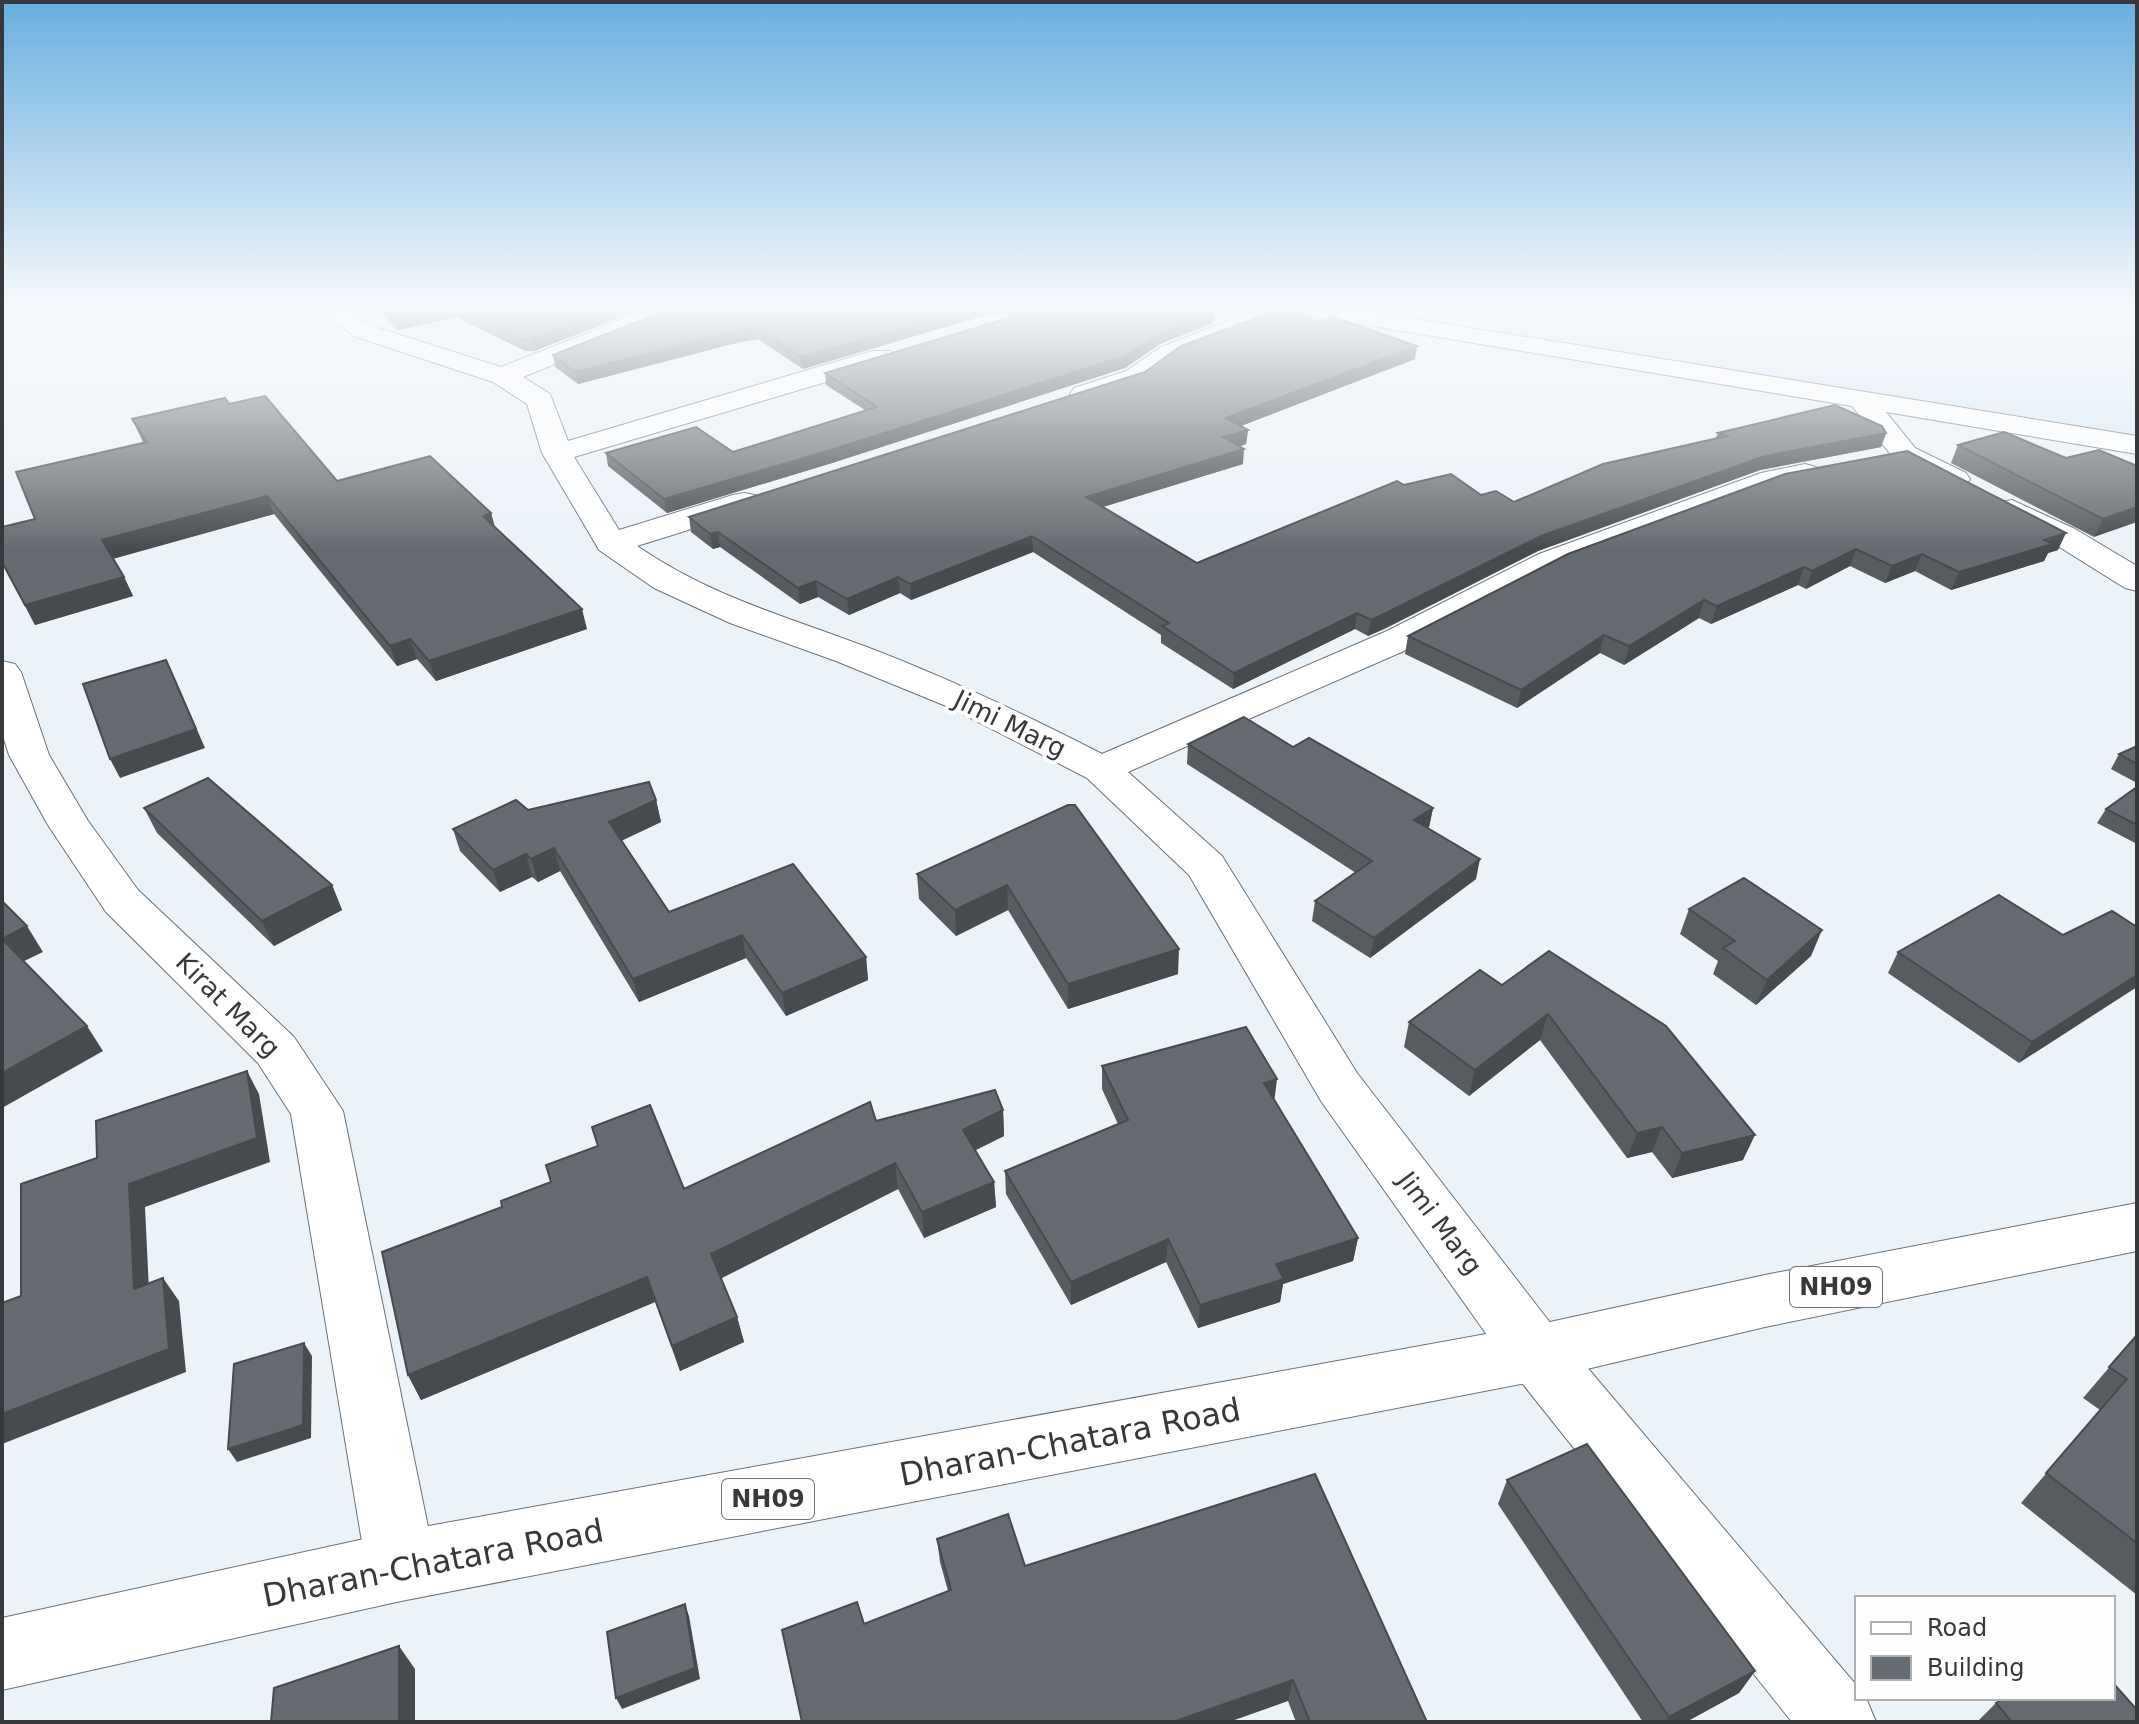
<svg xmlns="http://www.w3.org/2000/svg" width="2139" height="1724" viewBox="0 0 2139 1724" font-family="'DejaVu Sans',sans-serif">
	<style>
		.built { fill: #dce9f5 }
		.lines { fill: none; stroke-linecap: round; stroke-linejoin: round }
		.minor-casing { stroke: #6b7176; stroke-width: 2 }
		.major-casing { stroke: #6b7176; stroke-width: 2 }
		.minor { fill: #fff; fill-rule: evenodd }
		.major { fill: #fff; fill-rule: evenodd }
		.wall { fill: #575c60 }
		.shaded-wall { fill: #474b4e }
		.building { fill: #656b70; stroke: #474b4e; stroke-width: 2 }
		.labels { text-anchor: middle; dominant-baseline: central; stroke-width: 8; stroke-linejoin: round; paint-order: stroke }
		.shield { fill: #fefefe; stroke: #727376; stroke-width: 2 }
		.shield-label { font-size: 24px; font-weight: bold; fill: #36383b }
		.street-label { font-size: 26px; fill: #36383b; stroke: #fefefe }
		.near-street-label { font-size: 32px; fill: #36383b; stroke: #fefefe }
	</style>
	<rect width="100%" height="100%" fill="#ebf2f8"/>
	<!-- built -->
	<path class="built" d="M1312,309H2137V445Z"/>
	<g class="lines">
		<!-- minor casing -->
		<g class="minor-casing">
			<g id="minor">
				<path d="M316,309H344L372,326L501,367L649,309H682L679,314L523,377L550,394L568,441L872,351H890L894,357L890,363L574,457L619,530L733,495L744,493L755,495L760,502L755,509L637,546C712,597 780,614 864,646C946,677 1024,714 1102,754L1387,631L1539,554L1761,473L1805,464L1816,467L1820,473L1816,479L1779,487L1563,568L1413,647L1128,772L1222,856L1357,1073L1558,1333L1857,1686V1698H1866L1876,1722H1792L1514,1373L1321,1101L1189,875L1087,778L951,708L836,661L730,623L654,588L599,550L595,543L542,453L527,404L493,382L354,336Z"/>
				<path d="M1258,309H1291L1288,314L1179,357L1144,383L1084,402L1074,400L1070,394L1074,388L1126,371L1161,347Z"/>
				<path d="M1300,309H1354L2137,436V454L1886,412L1915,448L1966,473L1970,479L1966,485L1955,488L1895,460L1852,406L1312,316L1303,314Z"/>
				<path d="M2012,500L2075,529L2137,566V591L2125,588L2053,543L2001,516L1996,509L2001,502Z"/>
				<path d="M2,661L15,664L21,672L49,755L88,821L138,890L294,1037L343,1111L436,1566L425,1590L401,1601L377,1590L366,1566L291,1114L258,1063L106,912L48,825L9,755L2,733Z"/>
			</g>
		</g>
		<!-- major casing -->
		<g class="major-casing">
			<path id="major" d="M2137,1203V1251L1765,1327L1536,1381L401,1601L2,1690V1618L401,1531L1536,1325L1765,1275Z"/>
		</g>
		<!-- minor -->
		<use href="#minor" class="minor"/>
		<!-- major -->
		<use href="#major" class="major"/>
	</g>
	<!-- wall -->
	<g class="wall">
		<path d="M377,309H642L534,351H525L456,317L398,330Z"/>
		<path d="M670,309H1205L1214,312L1213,323L1160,344L1125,368L832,463L667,513L608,466L606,453L733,452L865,410L826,385L825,373L1009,318L1010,316L1008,314H989L803,369L758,339L740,342L578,384L555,367L553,355Z"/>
		<path d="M1415,359L1241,426L1248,430L1246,444L1239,447L1243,464L1103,507L1197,563L1404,485L1481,495L1514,502L1716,438L1718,433H1886L1881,447L1760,470L1538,551L1386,628L1368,636L1355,629L1233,689L1161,643V635L1033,552L911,600L900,593L849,615L818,597L800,604L720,547L713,549L691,532L689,517Z"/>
		<path d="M229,404L337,481L491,513L495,527L587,629L436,681L417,659L397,666L274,514L113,559L124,577L133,596L35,625L2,563L35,519L143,442L132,419Z"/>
		<path d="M1958,445L2066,458L2137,466L2094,537L1951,463Z"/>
		<path d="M1785,474L2058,550L2048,553L2044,561L1951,590L1915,571L1885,583L1850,566L1806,589L1798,585L1711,624L1699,618L1624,665L1600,653L1517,708L1405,654L1408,636Z"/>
		<path d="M1188,744L1293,747L1433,808L1429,827L1428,828L1476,879L1370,958L1312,921L1315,901L1356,873L1187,764Z"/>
		<path d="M2137,746V783L2111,769L2119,754Z"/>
		<path d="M2137,787V844L2097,823L2106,809Z"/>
		<path d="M656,800L661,822L621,841L669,912L866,957L868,980L786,1016L746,958L639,1002L560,871L538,882L532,877L500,892L460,851L453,829L528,810Z"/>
		<path d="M1075,805L1178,974L1068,1009L1008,910L956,936L919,899L917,874Z"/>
		<path d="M144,808L332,885L342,910L274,946L157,833Z"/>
		<path d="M1689,909L1811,956L1756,1005L1713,974L1718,961L1680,934Z"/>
		<path d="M2137,927L2019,1063L1888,973L1898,952Z"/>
		<path d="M1549,951L1743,1160L1672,1178L1652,1152L1627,1158L1540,1040L1469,1096L1404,1047L1409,1022L1502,985Z"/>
		<path d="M1102,1066L1274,1099L1358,1238L1353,1261L1283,1284L1280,1302L1198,1328L1166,1262L1071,1305L1006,1194L1005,1171L1118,1124L1102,1089Z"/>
		<path d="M1003,1110L1004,1136L976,1150L994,1182L996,1207L924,1238L898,1189L721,1278L737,1317L744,1342L680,1371L655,1302L421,1400L408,1375L502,1207L551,1182L598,1146L592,1127L684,1189L876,1121Z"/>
		<path d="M2137,1335V1595L2021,1503L2100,1410L2083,1398Z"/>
		<path d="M1507,1480L1755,1671L1739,1693L1686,1722H1643L1498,1504Z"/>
		<path d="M937,1539L1025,1566L1427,1722H1296L1288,1701L864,1624L948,1591L940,1562Z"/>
		<path d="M1996,1703L2137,1722H1977Z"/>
	</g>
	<!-- shaded-wall -->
	<g class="shaded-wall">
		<path d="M438,309H454L456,317L398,330L395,318Z"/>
		<path d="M611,309H642L534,351L531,339Z"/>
		<path d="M969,309H989V314L803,369L801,357Z"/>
		<path d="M1214,312L1213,323L1160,344L1125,368L832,463L667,513L664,499L1160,333Z"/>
		<path d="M757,328L758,339L740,342L578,384L575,372L738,330Z"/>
		<path d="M1417,346L1415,359L1225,432L1226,418Z"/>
		<path d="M1248,430L1246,444L1222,452L1223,437Z"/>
		<path d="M1886,433L1881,447L1760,470L1538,551L1386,628L1368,636L1371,620L1541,536L1765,456Z"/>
		<path d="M1244,449L1243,464L1086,512V497Z"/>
		<path d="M267,496L274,514L111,559L102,540Z"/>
		<path d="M2137,507V522L2094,537L2103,519Z"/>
		<path d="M491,513L496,532L483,516Z"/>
		<path d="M718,532L720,547L713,549L710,534Z"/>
		<path d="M2066,533L2058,550L2048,553L2044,561L1951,590L1959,572Z"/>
		<path d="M1032,536L1033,552L911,600L910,584Z"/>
		<path d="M1856,549L1850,566L1806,589L1812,571Z"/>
		<path d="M1922,554L1915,571L1885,583L1892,566Z"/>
		<path d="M1804,567L1798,585L1711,624L1717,606Z"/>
		<path d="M124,577L133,596L35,625L25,605Z"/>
		<path d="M898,577L900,593L849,615L847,599Z"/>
		<path d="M816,581L818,597L800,604L798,588Z"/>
		<path d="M1704,600L1699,618L1624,665L1629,646Z"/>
		<path d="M582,609L587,629L436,681L429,661Z"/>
		<path d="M1357,613L1355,629L1233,689L1234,673Z"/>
		<path d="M1604,635L1600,653L1517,708L1521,690Z"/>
		<path d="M410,639L417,659L397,666L390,646Z"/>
		<path d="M175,679L205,748L120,778L110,759Z"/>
		<path d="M656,800L661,822L614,844L609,822Z"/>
		<path d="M1433,808L1429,827L1410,840L1414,820Z"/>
		<path d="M554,848L560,871L538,882L531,859Z"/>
		<path d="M526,854L532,877L500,892L493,870Z"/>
		<path d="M1480,859L1476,879L1370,958L1374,938Z"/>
		<path d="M332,885L342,910L274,946L262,921Z"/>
		<path d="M1007,885L1008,910L956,936L955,910Z"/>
		<path d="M27,926L43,952L18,964L2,939Z"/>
		<path d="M1822,930L1811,956L1756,1005L1767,980Z"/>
		<path d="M742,935L746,958L639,1002L633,979Z"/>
		<path d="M1179,949L1178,974L1068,1009V984Z"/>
		<path d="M866,957L868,980L786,1016L782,993Z"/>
		<path d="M2137,975V987L2019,1063L2032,1042Z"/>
		<path d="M1548,1014L1540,1040L1469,1096L1475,1070Z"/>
		<path d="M87,1026L103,1051L2,1108V1073Z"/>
		<path d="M247,1071L259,1094L270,1162L145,1207L150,1312L134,1289L129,1184Z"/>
		<path d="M1277,1079L1274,1103L1264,1083Z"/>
		<path d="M1003,1110L1004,1136L965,1155L963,1130Z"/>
		<path d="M1662,1127L1652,1152L1627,1158L1637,1133Z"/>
		<path d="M1755,1135L1743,1160L1672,1178L1682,1153Z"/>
		<path d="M895,1163L898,1189L718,1280L711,1254Z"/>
		<path d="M994,1182L996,1207L924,1238L922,1212Z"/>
		<path d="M1358,1238L1353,1261L1283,1284L1280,1302L1198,1328L1200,1305L1276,1264Z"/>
		<path d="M1168,1239L1166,1262L1071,1305V1282Z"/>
		<path d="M647,1277L655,1302L421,1400L408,1375Z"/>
		<path d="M163,1278L179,1301L186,1372L2,1444V1414Z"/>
		<path d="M737,1317L744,1342L680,1371L672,1346Z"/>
		<path d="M304,1343L312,1356L311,1438L237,1462L228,1449Z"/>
		<path d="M685,1604L689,1616L700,1679L622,1709L616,1698Z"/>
		<path d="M399,1646L415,1669V1722H399Z"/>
		<path d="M1755,1671L1739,1693L1686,1722H1666L1669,1717Z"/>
		<path d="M1293,1680L1288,1701L1229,1722H1173Z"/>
	</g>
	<!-- building -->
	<g class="building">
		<path d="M385,309H438L395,318Z"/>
		<path d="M459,309H611L531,339L522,340Z"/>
		<path d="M670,309H969L801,357L757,328L738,330L575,372L553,355Z"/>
		<path d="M1013,309H1205L1214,312L1160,333L1125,356L831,450L664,499L606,453L696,427L733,452L877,407L825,373L1009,318Z"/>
		<path d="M1281,309L1320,321L1333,317L1417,346L1226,418L1248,430L1223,437L1244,449L1086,497L1197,563L1397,481L1404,485L1451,474L1481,495L1496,491L1514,502L1603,464L1727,436L1718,433L1835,405L1882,426L1886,433L1765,456L1541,536L1388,612L1371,620L1357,613L1234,673L1162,626L1169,623L1032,536L910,584L898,577L847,599L816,581L798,588L718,532L710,534L689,517L1145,372L1181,346Z"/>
		<path d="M265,396L337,481L430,456L491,513L483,516L582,609L429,661L410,639L390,646L267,496L102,540L124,577L25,605L2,562V527L35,519L16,472L147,442L132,419L225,398L229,404Z"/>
		<path d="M2004,432L2066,458L2099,450L2137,466V507L2103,519L1958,445Z"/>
		<path d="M1907,451L2066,533L2044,540L2052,544L1959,572L1922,554L1892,566L1856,549L1812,571L1804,567L1717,606L1704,600L1629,646L1604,635L1521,690L1408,636L1568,554L1785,474Z"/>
		<path d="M166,660L196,729L110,759L83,684Z"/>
		<path d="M1244,717L1293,747L1309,738L1433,808L1414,820L1480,859L1374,938L1315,901L1372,861L1188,744Z"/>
		<path d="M2137,746V764L2119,754Z"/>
		<path d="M208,778L332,885L262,921L144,808Z"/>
		<path d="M649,782L656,800L609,822L669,912L793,864L866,957L782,993L742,935L633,979L554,848L531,859L526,854L493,870L453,829L516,800L528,810Z"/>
		<path d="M2137,787V825L2106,809Z"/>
		<path d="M1068,805H1075L1179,949L1068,984L1007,885L955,910L917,874Z"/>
		<path d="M1744,878L1822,930L1767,980L1723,948L1735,941L1689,909Z"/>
		<path d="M1999,895L2063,935L2112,911L2137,927V975L2032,1042L1898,952Z"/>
		<path d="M2,901L27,926L2,939L87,1026L2,1073Z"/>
		<path d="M1549,951L1666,1026L1755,1135L1682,1153L1662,1127L1637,1133L1548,1014L1475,1070L1409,1022L1480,970L1502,985Z"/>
		<path d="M1246,1027L1277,1079L1264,1083L1358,1238L1276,1264L1284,1279L1200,1305L1168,1239L1071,1282L1005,1171L1128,1120L1102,1066Z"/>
		<path d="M247,1071L257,1138L129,1184L134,1289L163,1278L169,1349L2,1414V1303L21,1296V1184L97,1158L96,1121Z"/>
		<path d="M995,1090L1003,1110L963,1130L994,1182L922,1212L895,1163L711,1254L737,1317L672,1346L647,1277L408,1375L382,1252L502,1207L501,1201L551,1182L546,1165L598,1146L592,1127L650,1105L684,1189L870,1102L876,1121Z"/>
		<path d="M2137,1335V1543L2046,1473L2127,1379L2109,1367Z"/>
		<path d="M304,1343L303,1425L228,1449L234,1364Z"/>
		<path d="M1587,1444L1755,1671L1669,1717L1507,1480Z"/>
		<path d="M1315,1474L1427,1722H1310L1293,1680L1173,1722H802L782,1630L857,1602L864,1624L951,1590L937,1539L1008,1514L1025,1566Z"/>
		<path d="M685,1604L695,1668L616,1698L607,1632Z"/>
		<path d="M399,1646V1722H271L274,1688Z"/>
		<path d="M2113,1683L2137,1710V1722H2012L1996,1703L2005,1698H2113Z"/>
	</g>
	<!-- sky -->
	<linearGradient id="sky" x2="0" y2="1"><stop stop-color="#69afde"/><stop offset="0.56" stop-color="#f6f9fc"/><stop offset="1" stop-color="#f6f9fc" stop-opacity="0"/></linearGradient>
	<rect width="2139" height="550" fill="url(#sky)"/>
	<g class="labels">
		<!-- shield labels -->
		<g class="shield">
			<rect x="1790" y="1267" width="92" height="40" rx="6"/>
			<rect x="722" y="1479" width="92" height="40" rx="6"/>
		</g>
		<g class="shield-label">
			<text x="1836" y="1287">NH09</text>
			<text x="768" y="1499">NH09</text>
		</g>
		<!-- street labels -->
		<g class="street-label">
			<text transform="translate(1010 724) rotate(26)">Jimi Marg</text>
			<text transform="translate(228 1005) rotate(45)">Kirat Marg</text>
			<text transform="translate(1440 1223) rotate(53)">Jimi Marg</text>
		</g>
		<!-- near-street labels -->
		<g class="near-street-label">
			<text transform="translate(1070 1442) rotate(-11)">Dharan-Chatara Road</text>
			<text transform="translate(433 1563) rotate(-11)">Dharan-Chatara Road</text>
		</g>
	</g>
	<!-- border -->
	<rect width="2139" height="1724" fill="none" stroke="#36383b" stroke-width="8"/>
	<!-- legend -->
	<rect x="1855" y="1596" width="260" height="104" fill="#fefefe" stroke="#aeafb0" stroke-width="2"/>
	<rect x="1871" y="1622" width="40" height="12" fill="#ffffff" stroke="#aeafb0" stroke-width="2"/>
	<text x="1927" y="1636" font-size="24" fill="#36383b">Road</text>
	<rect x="1871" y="1656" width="40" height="24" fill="#656b70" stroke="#aeafb0" stroke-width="2"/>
	<text x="1927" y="1676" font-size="24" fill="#36383b">Building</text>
</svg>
